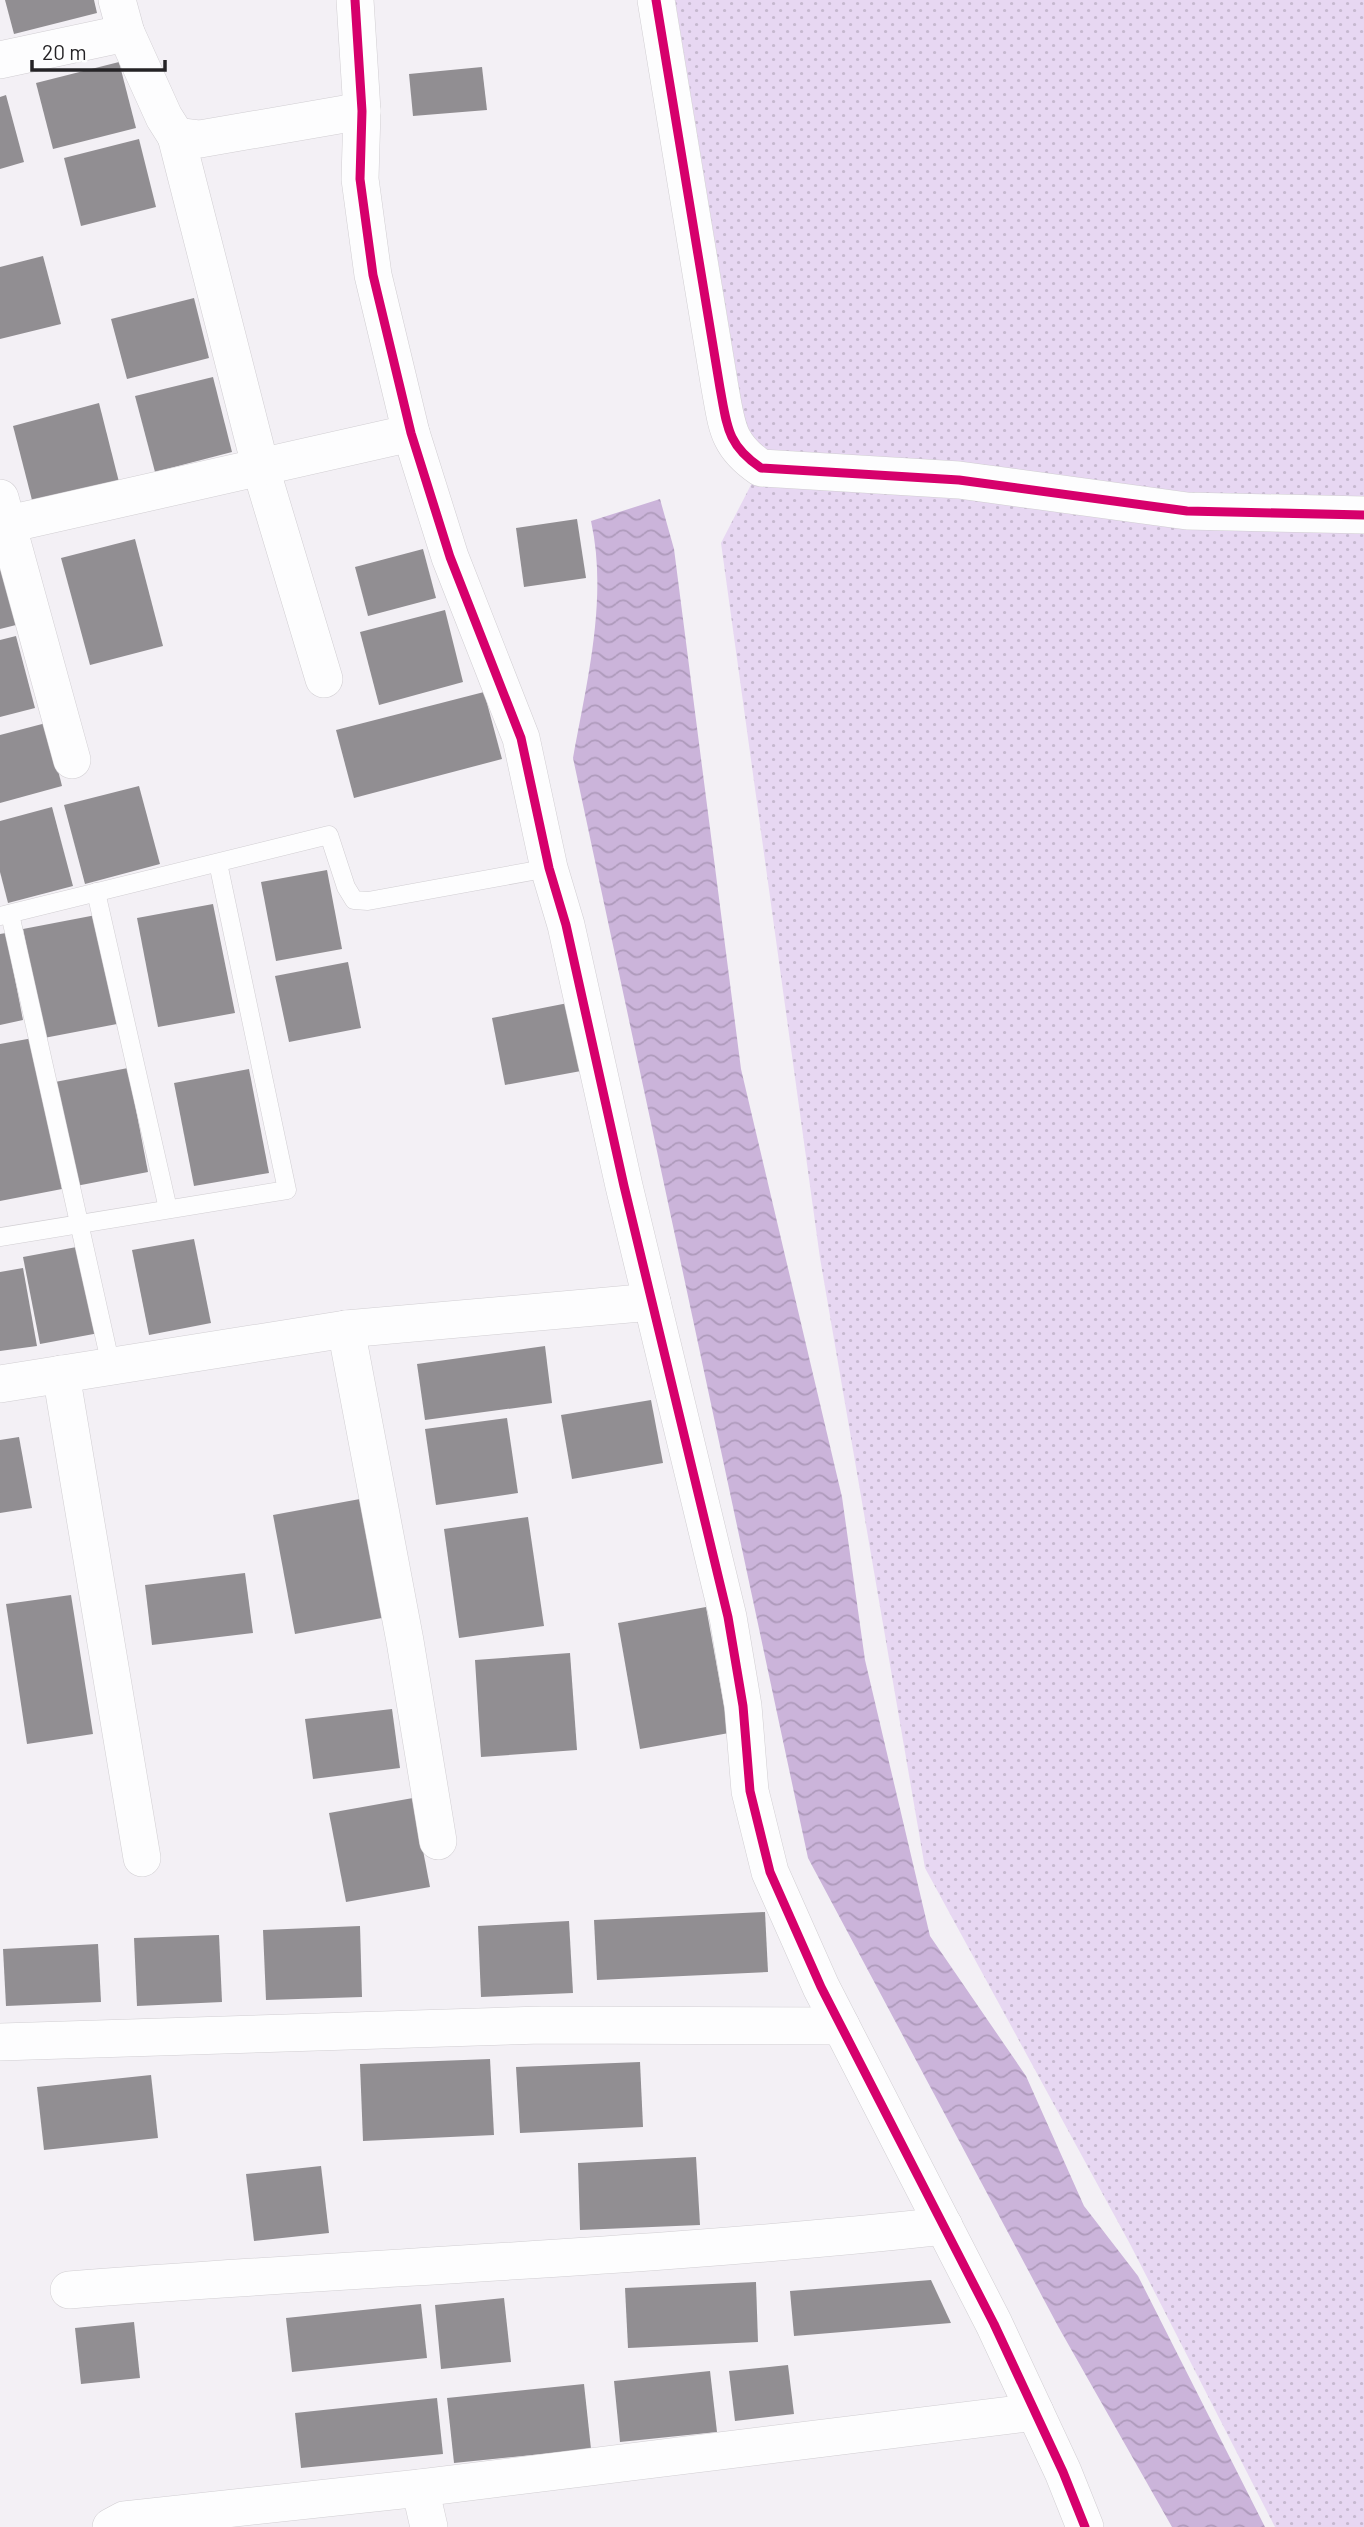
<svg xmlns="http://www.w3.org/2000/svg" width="1364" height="2527" viewBox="0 0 1364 2527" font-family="Barlow,sans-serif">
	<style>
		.grass { fill: url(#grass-dots) }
		.water { fill: url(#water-waves) }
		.building { fill: #918e92 }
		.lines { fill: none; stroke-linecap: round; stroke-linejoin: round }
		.service-casing { stroke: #d1ced2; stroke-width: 19 }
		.minor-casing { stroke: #d1ced2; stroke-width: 38 }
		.service { stroke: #fdfdfe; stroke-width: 18 }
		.minor { stroke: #fdfdfe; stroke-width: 37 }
		.cycleway-casing { stroke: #fefefe; stroke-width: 13 }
		.cycleway { stroke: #d6006c; stroke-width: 9 }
	</style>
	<defs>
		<pattern id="grass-dots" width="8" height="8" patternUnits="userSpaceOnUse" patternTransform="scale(1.75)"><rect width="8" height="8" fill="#e7d7f2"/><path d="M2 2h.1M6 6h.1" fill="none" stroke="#c6b8cf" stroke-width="1.8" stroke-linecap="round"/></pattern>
		<pattern id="water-waves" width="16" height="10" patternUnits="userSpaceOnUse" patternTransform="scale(1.75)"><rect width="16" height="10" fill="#cbb4da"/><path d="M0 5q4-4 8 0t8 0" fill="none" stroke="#ae9abb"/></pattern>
	</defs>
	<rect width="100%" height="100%" fill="#f3f0f5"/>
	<!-- grass -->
	<path class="grass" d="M675,0H1364V2527H1275L1130,2244L925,1868L820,1258L721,543L754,479Z"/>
	<!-- water -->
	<path class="water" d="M660,499L674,549L741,1069L842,1497L865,1660L930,1936L1026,2076L1084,2206L1138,2276L1265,2527H1172L1059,2328L808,1858L573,758C587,681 608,598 591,521Z"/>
	<!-- building -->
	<g class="building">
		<path d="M5,0H94L97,13L14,34Z"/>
		<path d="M119,62L136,128L53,149L36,83Z"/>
		<path d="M482,67L487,110L413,116L409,74Z"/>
		<path d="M6,95L24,162L0,169V97Z"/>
		<path d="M139,139L156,207L81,226L64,158Z"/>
		<path d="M43,256L61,324L0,339V267Z"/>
		<path d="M194,298L209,358L127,379L111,319Z"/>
		<path d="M213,377L232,452L155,472L135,396Z"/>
		<path d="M99,403L119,482L33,504L13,426Z"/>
		<path d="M577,519L586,578L524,587L516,528Z"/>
		<path d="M135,539L163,646L90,665L61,558Z"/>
		<path d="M423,549L436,598L368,616L355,567Z"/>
		<path d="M0,567L24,623L0,629Z"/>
		<path d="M445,610L463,682L379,705L360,632Z"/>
		<path d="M16,636L35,708L0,717V640Z"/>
		<path d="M484,692L502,759L354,798L336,730Z"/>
		<path d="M46,723L62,786L0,803V735Z"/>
		<path d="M139,786L160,864L85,884L64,805Z"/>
		<path d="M52,807L73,886L8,903L0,872V821Z"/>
		<path d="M327,870L342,949L276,961L261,882Z"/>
		<path d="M213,904L235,1013L158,1027L137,918Z"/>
		<path d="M96,915L117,1024L44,1038L23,929Z"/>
		<path d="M6,933L23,1020L0,1025V934Z"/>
		<path d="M348,962L361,1028L289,1042L275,976Z"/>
		<path d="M568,1003L581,1071L505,1085L492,1018Z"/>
		<path d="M33,1038L62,1189L0,1201V1044Z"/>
		<path d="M128,1068L148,1172L76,1186L55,1082Z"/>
		<path d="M249,1069L269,1173L194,1186L174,1083Z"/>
		<path d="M194,1239L211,1323L149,1335L132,1250Z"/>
		<path d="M82,1246L99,1333L40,1344L23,1257Z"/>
		<path d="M23,1268L37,1346L0,1351V1272Z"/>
		<path d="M545,1346L552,1403L425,1420L417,1364Z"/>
		<path d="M651,1400L663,1463L572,1479L561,1415Z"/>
		<path d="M507,1418L518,1493L436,1505L425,1429Z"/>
		<path d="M19,1437L32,1508L0,1513V1440Z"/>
		<path d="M360,1499L382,1618L295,1634L273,1515Z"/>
		<path d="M528,1517L544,1626L459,1638L444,1529Z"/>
		<path d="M245,1573L253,1633L152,1645L145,1585Z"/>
		<path d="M71,1595L93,1734L27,1744L6,1604Z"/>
		<path d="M706,1607L729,1733L640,1749L618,1623Z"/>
		<path d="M570,1653L577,1750L481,1757L475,1660Z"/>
		<path d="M392,1709L400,1768L313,1779L305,1719Z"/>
		<path d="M413,1798L430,1887L346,1902L329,1813Z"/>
		<path d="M765,1912L768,1972L597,1980L594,1920Z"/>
		<path d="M569,1921L573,1993L481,1997L478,1926Z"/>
		<path d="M360,1926L362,1997L266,2000L263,1930Z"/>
		<path d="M219,1935L222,2002L137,2006L134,1938Z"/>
		<path d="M98,1944L101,2002L6,2006L3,1949Z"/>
		<path d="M490,2059L494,2135L363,2141L360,2064Z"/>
		<path d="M640,2062L643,2127L520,2133L516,2067Z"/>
		<path d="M151,2075L158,2138L44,2150L37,2087Z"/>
		<path d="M696,2157L700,2225L580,2230L578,2163Z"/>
		<path d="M321,2166L329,2233L254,2241L246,2174Z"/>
		<path d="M931,2280L951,2323L794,2336L790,2291Z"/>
		<path d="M756,2282L758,2342L628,2348L625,2288Z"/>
		<path d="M504,2298L511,2362L441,2369L435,2305Z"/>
		<path d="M421,2304L427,2358L292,2372L286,2318Z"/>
		<path d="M134,2322L140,2378L81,2384L75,2328Z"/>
		<path d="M788,2365L794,2414L735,2421L729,2371Z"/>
		<path d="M710,2371L717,2432L620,2442L614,2381Z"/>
		<path d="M584,2384L591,2449L454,2463L447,2398Z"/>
		<path d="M437,2398L443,2454L301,2468L295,2413Z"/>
	</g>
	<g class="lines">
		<!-- service casing -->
		<g class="service-casing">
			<g id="service">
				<path d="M96,892L168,1209"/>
				<path d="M10,914L111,1366"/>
				<path d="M0,916L329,835L346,887L354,900L368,901L549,868"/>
				<path d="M0,1237L287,1190L218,863"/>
			</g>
		</g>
		<!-- minor casing -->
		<g class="minor-casing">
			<g id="minor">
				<path d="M117,0L126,33"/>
				<path d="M355,0L362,111L360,179L373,275L411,433L450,557L521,738L549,868L566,925L624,1186L728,1617L743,1706L750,1791L770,1872L821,1987L994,2324L1063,2472L1085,2527"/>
				<path d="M656,0L720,388C727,426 727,445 761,468L959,480L1187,511L1364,515"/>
				<path d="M0,60L126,33L164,117L176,136L200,139L362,111"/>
				<path d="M176,136L261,469L324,679"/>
				<path d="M0,498L72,760"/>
				<path d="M0,526L411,433"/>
				<path d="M346,1329L405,1641L438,1841"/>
				<path d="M61,1374L142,1858"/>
				<path d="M0,1384L346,1329L652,1302"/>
				<path d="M0,2042L542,2025L841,2026"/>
				<path d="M69,2290C360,2267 653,2258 944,2226"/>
				<path d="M420,2488L429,2527"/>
				<path d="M111,2527L124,2520L420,2488L1035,2412"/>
			</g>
		</g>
		<!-- service -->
		<use href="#service" class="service"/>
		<!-- minor -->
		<use href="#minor" class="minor"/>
		<!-- cycleway casing -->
		<g class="cycleway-casing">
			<g id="cycleway">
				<path d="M355,0L362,111L360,179L373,275L411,433L450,557L521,738L549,868L566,925L624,1186L728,1617L743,1706L750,1791L770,1872L821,1987L994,2324L1063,2472L1085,2527"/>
				<path d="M656,0L720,388C727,426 727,445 761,468L959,480L1187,511L1364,515"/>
			</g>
		</g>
		<!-- cycleway -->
		<use href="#cycleway" class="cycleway"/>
	</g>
	<!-- scale -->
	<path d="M32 60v10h133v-10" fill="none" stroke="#252326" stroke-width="3.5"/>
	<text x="42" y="60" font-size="21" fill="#252326" stroke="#fefefe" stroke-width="5" paint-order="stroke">20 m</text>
</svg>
